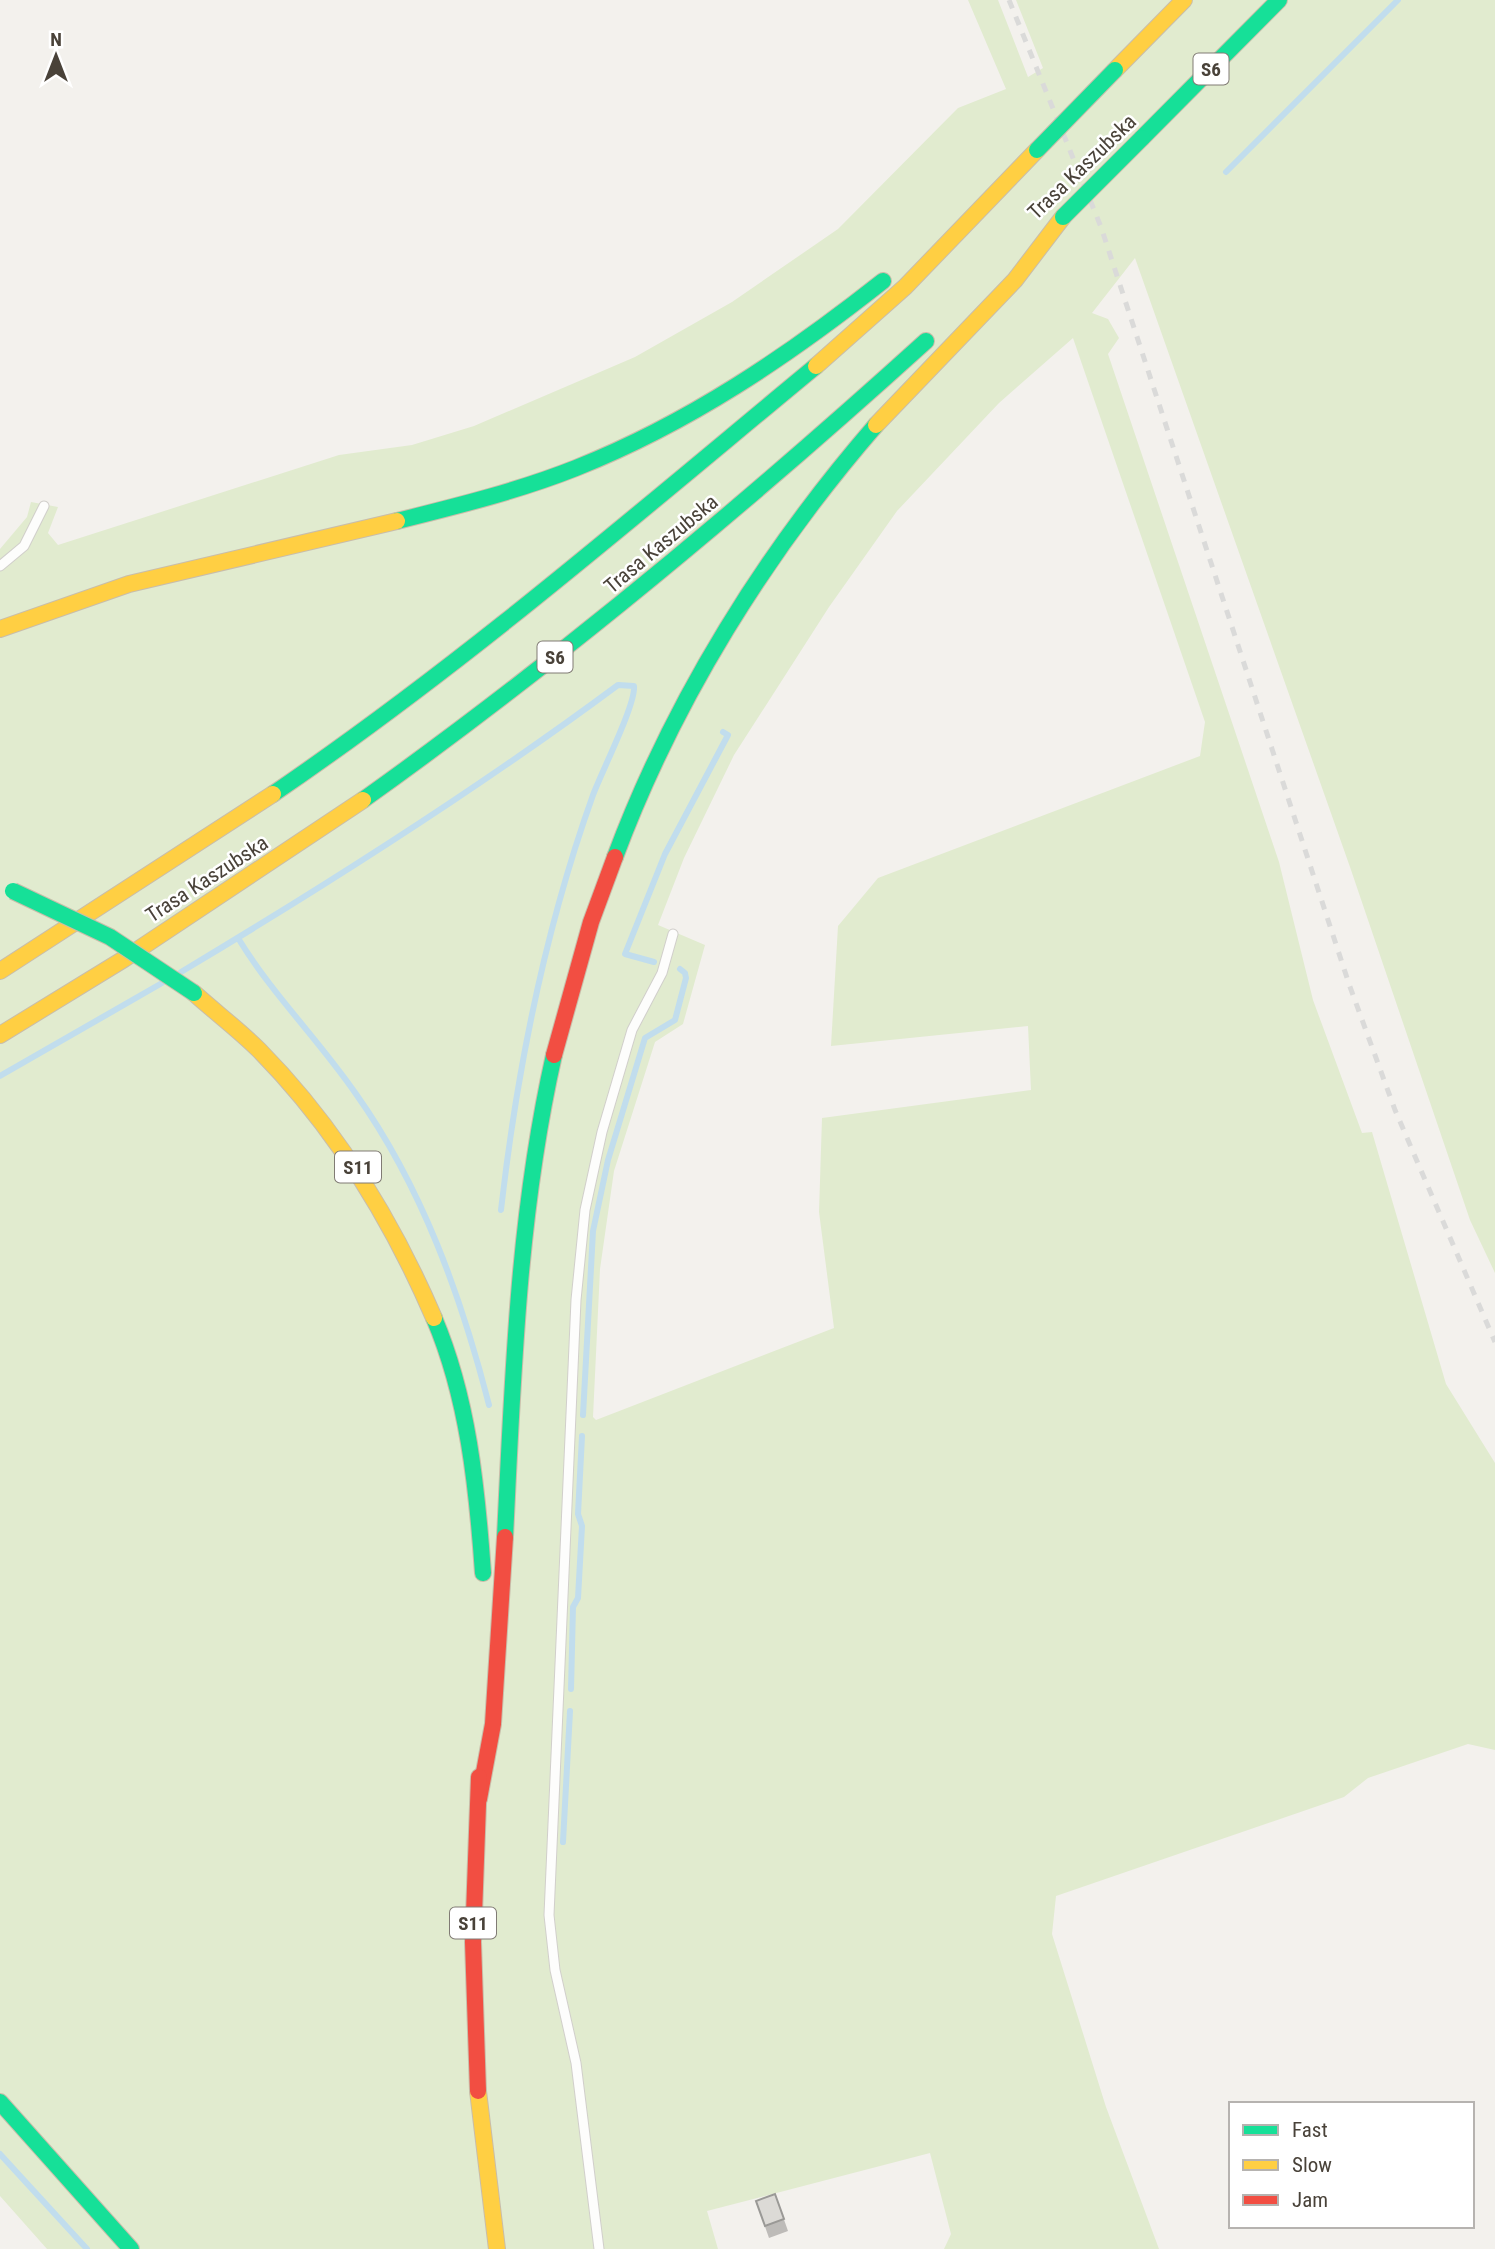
<svg xmlns="http://www.w3.org/2000/svg" width="1495" height="2249" viewBox="0 0 1495 2249" font-family="'Roboto Condensed',sans-serif">
	<style>
		.green { fill: #e1ebcf; fill-rule: evenodd }
		.lines { fill: none; stroke-linecap: round; stroke-linejoin: round }
		.stream { stroke: #c1dded; stroke-width: 6 }
		.lane-casing { stroke: #d1cfcb; stroke-width: 11 }
		.fast-casing { stroke: #c9bdaa; stroke-width: 18 }
		.slow-casing { stroke: #c9bdaa; stroke-width: 18 }
		.jam-casing { stroke: #c9bdaa; stroke-width: 18 }
		.lane { stroke: #fdfdfc; stroke-width: 9 }
		.fast { stroke: #16e098; stroke-width: 16 }
		.slow { stroke: #ffcf43; stroke-width: 16 }
		.jam { stroke: #f24e42; stroke-width: 16 }
		.rail { stroke: #dadad9; stroke-width: 5; stroke-dasharray: 9 9; stroke-linecap: butt }
		.fast-bridge-casing { stroke: #c9bdaa; stroke-width: 18; stroke-linecap: butt }
		.fast-bridge { stroke: #16e098; stroke-width: 16 }
		.wall { fill: #bdbbb8 }
		.building { fill: #dcdad6; stroke: #9a9996; stroke-width: 2 }
		.labels { text-anchor: middle; dominant-baseline: central; stroke-width: 5; stroke-linejoin: round; paint-order: stroke }
		.shield { fill: #fff; stroke: #807b74; stroke-width: 2 }
		.shield-label { font-size: 19px; font-weight: bold; fill: #494239 }
		.street-label { font-size: 21px; fill: #494239; stroke: #fff }
	</style>
	<rect width="100%" height="100%" fill="#f3f1ed"/>
	<!-- green -->
	<path class="green" d="M968,0H998L1028,77L1043,68L1016,0H1495V1273L1470,1220L1350,867L1135,258L1092,313L1108,319L1119,338L1108,354L1279,862L1313,1000L1362,1133L1372,1132L1446,1384L1495,1463V1750L1468,1744L1368,1778L1344,1797L1056,1896L1052,1934L1106,2107L1159,2249H944L951,2234L930,2153L707,2211L718,2249H47L0,2196V549L27,517L31,502L58,507L48,533L58,545L339,455L412,445L474,426L635,357L732,302L838,229L958,108L1006,89ZM1073,338L1205,722L1200,756L878,878L838,926L831,1046L1028,1026L1031,1090L822,1118L819,1212L834,1328L596,1420L593,1417L600,1269L614,1171L655,1042L683,1024L705,945L658,925L684,858L734,755L829,607L897,511L999,403Z"/>
	<g class="lines">
		<!-- stream -->
		<g class="stream">
			<path d="M1226,172L1398,0"/>
			<path d="M238,938C272,994 319,1040 356,1094C422,1187 461,1296 489,1405"/>
			<path d="M654,962L625,954L665,854L728,735L723,732"/>
			<path d="M181,972C330,883 478,789 618,685L634,686C636,704 601,773 593,795C545,929 517,1069 501,1210"/>
			<path d="M0,1076L162,983"/>
			<path d="M583,1415L593,1231L608,1160L645,1038L675,1020L686,978L685,973L680,969"/>
			<path d="M571,1689L573,1607L578,1598L582,1526L578,1514L582,1436"/>
			<path d="M563,1842L570,1711"/>
			<path d="M0,2154L87,2249"/>
		</g>
		<!-- lane casing -->
		<g class="lane-casing">
			<g id="lane">
				<path d="M0,566L24,546L44,506"/>
				<path d="M599,2249L576,2063L555,1970L549,1915L576,1300L585,1210L602,1132L632,1030L662,973L673,934"/>
			</g>
		</g>
		<!-- fast casing -->
		<g class="fast-casing">
			<g id="fast">
				<path d="M1142,138L1279,0"/>
				<path d="M397,521C457,506 518,491 576,468C689,423 788,356 883,281"/>
				<path d="M273,794C465,663 637,514 816,366"/>
				<path d="M363,800C561,659 746,504 926,341"/>
				<path d="M615,857C674,699 766,552 876,425"/>
				<path d="M434,1318C468,1398 477,1487 483,1573"/>
				<path d="M505,1537C513,1374 518,1214 554,1055"/>
				<path d="M0,2102L131,2249"/>
			</g>
		</g>
		<!-- slow casing -->
		<g class="slow-casing">
			<g id="slow">
				<path d="M1115,70L1184,0"/>
				<path d="M816,366L905,287L1037,150"/>
				<path d="M876,425L1015,280L1063,217"/>
				<path d="M0,629L129,584L397,521"/>
				<path d="M0,971L273,794"/>
				<path d="M194,993C215,1012 239,1030 259,1050C336,1128 391,1218 434,1318"/>
				<path d="M0,1035L124,959L363,800"/>
				<path d="M478,2091L497,2249"/>
			</g>
		</g>
		<!-- jam casing -->
		<g class="jam-casing">
			<g id="jam">
				<path d="M554,1055L591,922L615,857"/>
				<path d="M479,1799L493,1724L505,1537"/>
				<path d="M478,2091L473,1942L479,1777"/>
			</g>
		</g>
		<!-- lane -->
		<use href="#lane" class="lane"/>
		<!-- fast -->
		<use href="#fast" class="fast"/>
		<!-- slow -->
		<use href="#slow" class="slow"/>
		<!-- jam -->
		<use href="#jam" class="jam"/>
		<!-- rail -->
		<path class="rail" d="M1009,0L1101,227L1349,984L1395,1110L1495,1342"/>
		<!-- fast-bridge casing -->
		<g class="fast-bridge-casing">
			<g id="fast-bridge">
				<path d="M1037,150L1115,70"/>
				<path d="M1063,217L1142,138"/>
				<path d="M13,891L110,937L194,993"/>
			</g>
		</g>
		<!-- fast-bridge -->
		<use href="#fast-bridge" class="fast-bridge"/>
	</g>
	<!-- wall -->
	<path class="wall" d="M775,2194L788,2231L769,2238L756,2201Z"/>
	<!-- building -->
	<path class="building" d="M775,2194L784,2219L765,2226L756,2201Z"/>
	<g class="labels">
		<!-- shield labels -->
		<g class="shield">
			<rect x="1193.5" y="53.5" width="35" height="31" rx="5"/>
			<rect x="537.5" y="641.5" width="35" height="31" rx="5"/>
			<rect x="335" y="1151.5" width="46" height="31" rx="5"/>
			<rect x="450" y="1907.5" width="46" height="31" rx="5"/>
		</g>
		<g class="shield-label">
			<text x="1211" y="69">S6</text>
			<text x="555" y="657">S6</text>
			<text x="358" y="1167">S11</text>
			<text x="473" y="1923">S11</text>
		</g>
		<!-- street labels -->
		<g class="street-label">
			<text transform="translate(1082 167) rotate(-44)">Trasa Kaszubska</text>
			<text transform="translate(661 544) rotate(-40)">Trasa Kaszubska</text>
			<text transform="translate(207 879) rotate(-33)">Trasa Kaszubska</text>
		</g>
	</g>
	<!-- legend -->
	<rect x="1229" y="2102" width="245" height="126" fill="#ffffff" stroke="#b6b3b0" stroke-width="2"/>
	<rect x="1243" y="2125" width="35" height="10" fill="#16e098" stroke="#b6b3b0" stroke-width="2"/>
	<text x="1292" y="2137" font-size="21" fill="#494239">Fast</text>
	<rect x="1243" y="2160" width="35" height="10" fill="#ffcf43" stroke="#b6b3b0" stroke-width="2"/>
	<text x="1292" y="2172" font-size="21" fill="#494239">Slow</text>
	<rect x="1243" y="2195" width="35" height="10" fill="#f24e42" stroke="#b6b3b0" stroke-width="2"/>
	<text x="1292" y="2207" font-size="21" fill="#494239">Jam</text>
	<!-- north arrow -->
	<g transform="translate(56 56)" stroke="#ffffff" stroke-width="5" paint-order="stroke">
	<path d="M0-5L12 26L0 18L-12 26Z" fill="#494239"/>
	<text y="-10" font-size="19" font-weight="bold" text-anchor="middle" fill="#494239">N</text>
	</g>
</svg>
